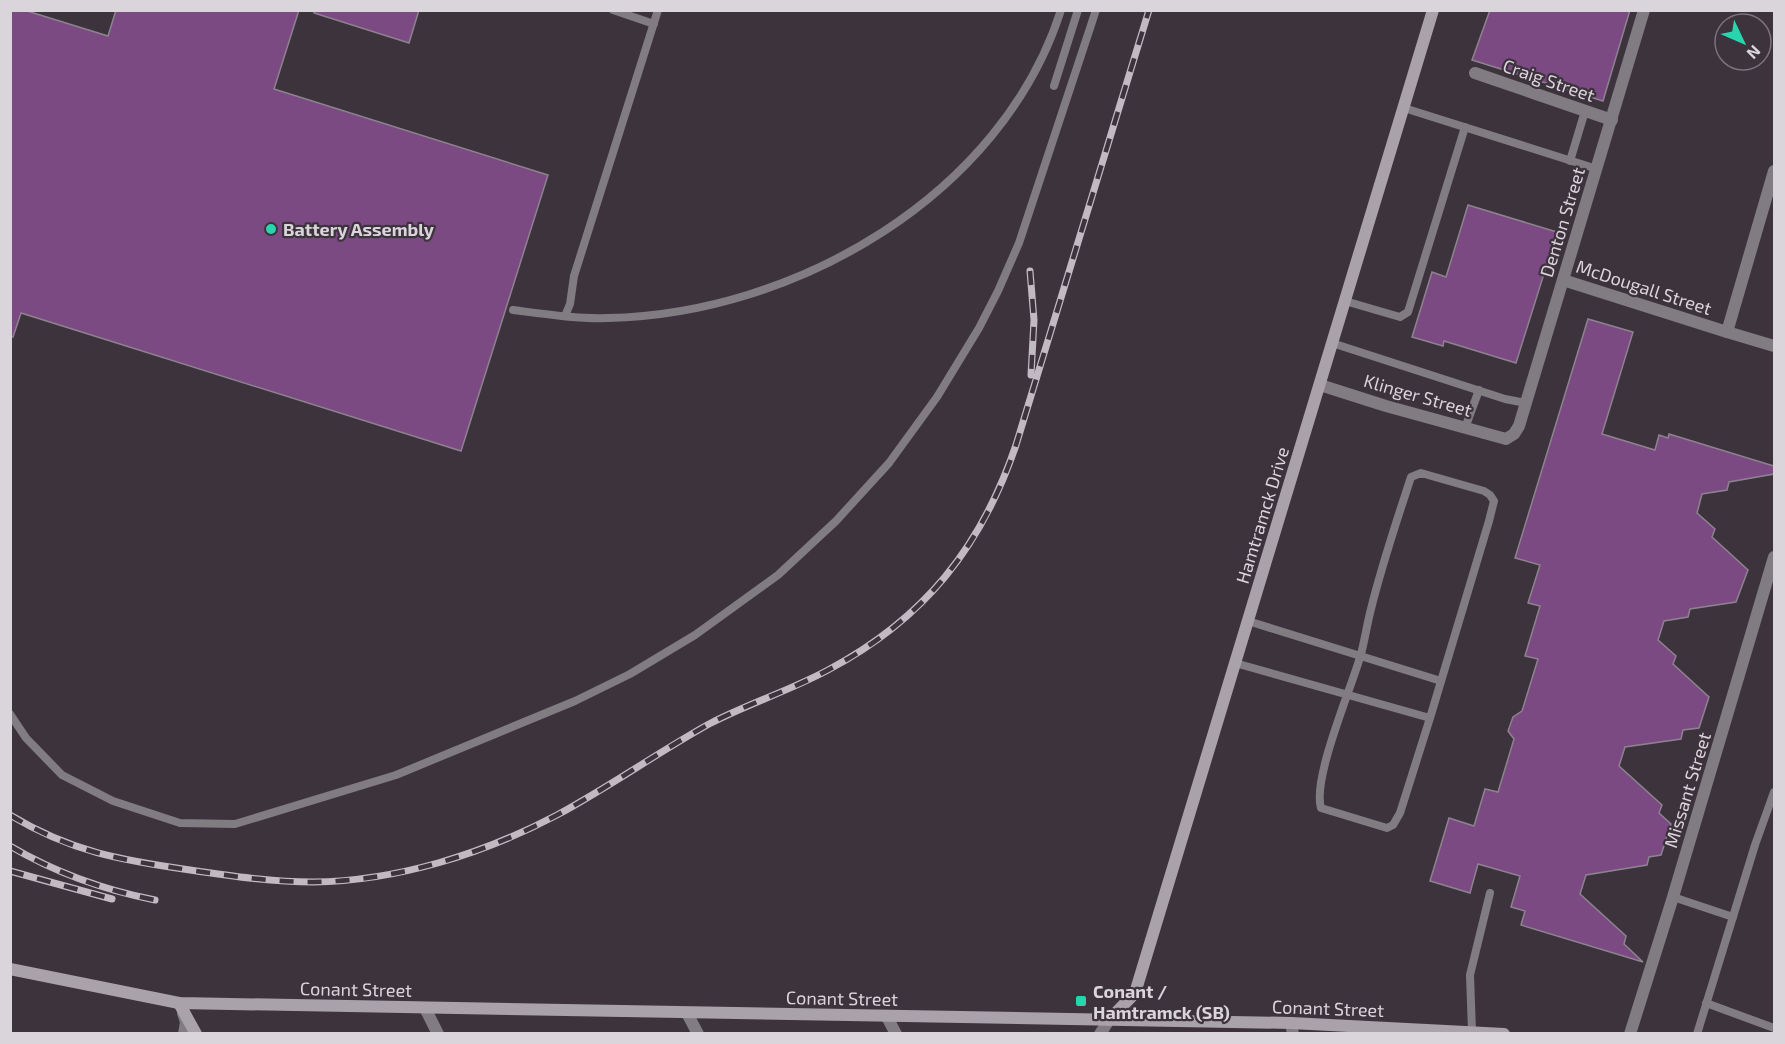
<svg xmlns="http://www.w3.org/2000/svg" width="1785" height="1044" viewBox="0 0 1785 1044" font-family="'Exo 2',sans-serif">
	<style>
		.building { fill: #7c4a83; stroke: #8d838e; stroke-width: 1.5 }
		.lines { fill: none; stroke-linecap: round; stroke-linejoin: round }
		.lane { stroke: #807c81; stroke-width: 8 }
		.street { stroke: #807c81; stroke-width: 12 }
		.secondary { stroke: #a9a2aa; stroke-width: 12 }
		.rail-casing { stroke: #c1bac2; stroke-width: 7 }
		.rail { stroke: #3c333d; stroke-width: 4.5; stroke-dasharray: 14; stroke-linecap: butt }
		.poi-dot { fill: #28d5ad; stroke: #3c333d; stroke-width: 2 }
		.labels { text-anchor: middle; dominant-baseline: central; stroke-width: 4.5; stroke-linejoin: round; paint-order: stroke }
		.street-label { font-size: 18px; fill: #dad4db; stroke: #3c333d }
		.poi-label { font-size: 18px; font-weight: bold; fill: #dad4db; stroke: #3c333d; text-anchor: start }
	</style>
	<rect width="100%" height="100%" fill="#3c333d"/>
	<!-- building -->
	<g class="building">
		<path d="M10,10H24L108,36L116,10H299L274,89L548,175L461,451L21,313L13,337H10Z"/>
		<path d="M314,10H419L409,43L314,13Z"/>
		<path d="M1490,10H1630L1603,101L1472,60Z"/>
		<path d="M1468,205L1557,232L1516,363L1444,341L1443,346L1412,337L1432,272L1446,277Z"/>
		<path d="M1588,319L1633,332L1602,434L1655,450L1659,435L1668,438L1669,434L1774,466V474L1729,482L1727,490L1702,494L1697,513L1715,529L1712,537L1748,570L1736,602L1690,609L1688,617L1664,621L1658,640L1676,656L1673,664L1709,697L1699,728L1683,730L1681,739L1625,747L1619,766L1662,805L1659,813L1671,824L1661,855L1649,857L1647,865L1586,875L1580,894L1626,936L1624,944L1643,962L1521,925L1525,911L1511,907L1520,876L1478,864L1470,893L1430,881L1449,818L1474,826L1485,789L1498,792L1514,739L1508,731L1513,717L1522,711L1538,659L1525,656L1540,606L1528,603L1540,565L1515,558Z"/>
	</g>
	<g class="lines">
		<!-- lane -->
		<g class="lane">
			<path d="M613,10L654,24"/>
			<path d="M1054,86L1078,10"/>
			<path d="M1404,108L1597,169"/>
			<path d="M1570,161L1585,111"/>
			<path d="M1345,301L1400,317L1408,312L1465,127"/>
			<path d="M513,310C544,314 577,319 608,318C796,314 1002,195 1061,10"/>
			<path d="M565,316L570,304L574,276L658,10"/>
			<path d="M1332,343L1505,399L1526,403"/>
			<path d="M1465,428L1479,390"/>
			<path d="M1248,621L1441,681"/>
			<path d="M1235,663L1430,718L1489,521L1494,501L1490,495L1484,491L1421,473L1411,477C1397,520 1382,564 1371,609C1367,624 1365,639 1361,654C1352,687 1312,778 1321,808L1387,828L1393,825L1400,813L1430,718"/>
			<path d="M10,714L26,738L62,775L113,801L180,823L235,824L396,775L575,701L630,674L695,635L778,575L836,521L889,463L937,397L979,328L998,291L1019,243L1096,10"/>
			<path d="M1673,897L1733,917"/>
			<path d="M1706,1003L1774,1028"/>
			<path d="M1472,1031L1470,975L1490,893"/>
			<path d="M1697,1034L1755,845L1774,792"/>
		</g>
		<!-- street -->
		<g class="street">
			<path d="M1475,73L1612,120"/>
			<path d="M1563,280L1727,332L1774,171"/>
			<path d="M1727,332L1774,346"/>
			<path d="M1320,385L1386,406L1506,439L1514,434L1519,426L1644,10"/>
			<path d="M425,1008L438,1034"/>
			<path d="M183,1013L186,1022L184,1034"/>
			<path d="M687,1013L698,1034"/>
			<path d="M887,1017L896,1034"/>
			<path d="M1291,1023L1293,1034"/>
			<path d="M1100,1034L1109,1020"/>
			<path d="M1630,1034L1673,897L1774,557"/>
		</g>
		<!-- secondary -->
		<g class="secondary">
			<path d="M10,969L179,1003L1291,1023L1504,1034"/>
			<path d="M179,1003L196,1034"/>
			<path d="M1109,1020L1135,993L1433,10"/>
		</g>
		<!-- rail casing -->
		<g class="rail-casing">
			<g id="rail">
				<path d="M1030,271L1034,320L1031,375"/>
				<path d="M10,815C72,852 120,860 190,870C231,876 272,882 313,882C397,881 483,854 557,815C609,787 657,753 709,724C747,704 789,691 828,670C924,619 981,548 1016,445L1149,10"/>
				<path d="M10,846C56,873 104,890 155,900"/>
				<path d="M10,871L112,899"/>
			</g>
		</g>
		<!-- rail -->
		<use href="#rail" class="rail"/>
	</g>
	<!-- markers -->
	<g class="poi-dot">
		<circle cx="271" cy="229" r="6"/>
		<rect x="1075" y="995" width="12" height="12" rx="3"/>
	</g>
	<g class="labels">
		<!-- street labels -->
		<g class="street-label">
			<text transform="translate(1549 80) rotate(19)">Craig Street</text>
			<text transform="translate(1562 222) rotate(-73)">Denton Street</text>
			<text transform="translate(1644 287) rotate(18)">McDougall Street</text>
			<text transform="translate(1418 395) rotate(16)">Klinger Street</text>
			<text transform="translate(1262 515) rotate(-73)">Hamtramck Drive</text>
			<text transform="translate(1687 790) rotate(-73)">Missant Street</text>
			<text transform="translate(356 989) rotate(1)">Conant Street</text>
			<text transform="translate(842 998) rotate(1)">Conant Street</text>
			<text transform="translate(1328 1008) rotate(2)">Conant Street</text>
		</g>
		<!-- poi labels -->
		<g class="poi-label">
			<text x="283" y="229">Battery Assembly</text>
			<text x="1093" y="991">Conant /<tspan x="1093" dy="21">Hamtramck (SB)</tspan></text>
		</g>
	</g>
	<!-- border -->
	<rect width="1785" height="1044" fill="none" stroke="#dad4db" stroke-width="24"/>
	<!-- north arrow -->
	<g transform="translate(1743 42) rotate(134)"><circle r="28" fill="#3c333d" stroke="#7b737c" stroke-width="1.5"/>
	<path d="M0-4.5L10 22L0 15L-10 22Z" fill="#28d5ad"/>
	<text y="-9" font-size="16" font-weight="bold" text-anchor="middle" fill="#dad4db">N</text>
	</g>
</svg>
